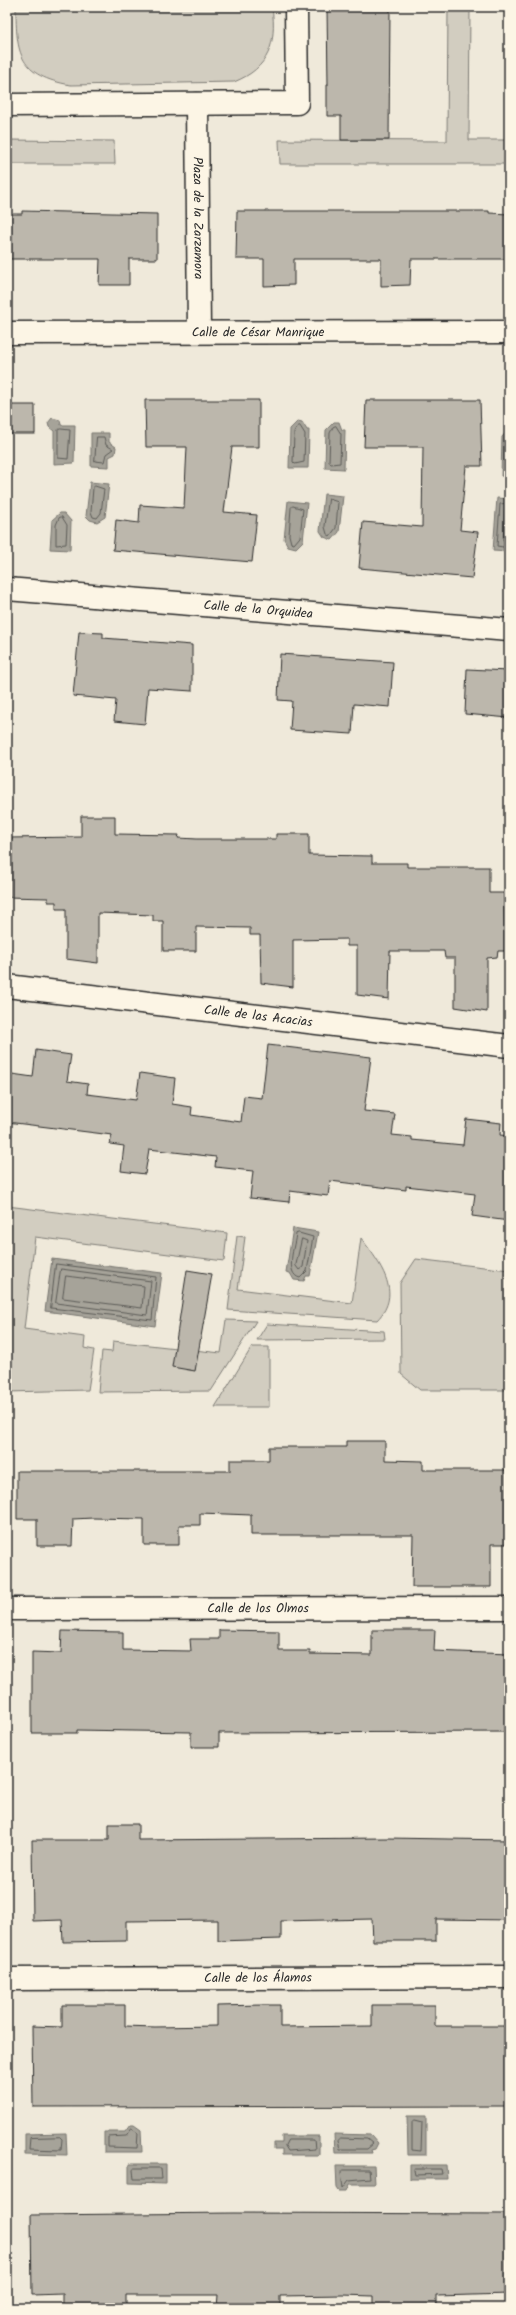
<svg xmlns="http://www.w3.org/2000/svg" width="516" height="2315" viewBox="0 0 516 2315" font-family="Kalam,sans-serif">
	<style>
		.green { fill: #d2cdc0; stroke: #7e7c76 }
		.water { fill: #a6a399; stroke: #75736d }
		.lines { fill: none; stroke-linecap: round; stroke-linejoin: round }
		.shore { stroke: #5c5b57; stroke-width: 1 }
		.building { fill: #bcb7ac; stroke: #2b2b2b }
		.minor-casing { stroke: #2b2b2b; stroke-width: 25 }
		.minor { stroke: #fcf5e5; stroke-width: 22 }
		.labels { text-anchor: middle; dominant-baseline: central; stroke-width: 3.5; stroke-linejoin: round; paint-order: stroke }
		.street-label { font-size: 13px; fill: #2b2b2b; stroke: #fcf5e5 }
	</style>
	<rect width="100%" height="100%" fill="#efe9da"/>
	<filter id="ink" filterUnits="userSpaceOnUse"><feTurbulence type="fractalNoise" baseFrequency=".025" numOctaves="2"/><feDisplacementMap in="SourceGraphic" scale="8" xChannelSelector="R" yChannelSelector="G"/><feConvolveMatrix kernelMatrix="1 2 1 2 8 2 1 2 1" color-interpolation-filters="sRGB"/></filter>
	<g filter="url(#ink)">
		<!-- green -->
		<g class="green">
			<path d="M16,7H272C277,44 269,68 234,82L71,85C19,76 16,54 16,7Z"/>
			<path d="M448,7H470L469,140H509V164H280L279,140L447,141Z"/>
			<path d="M7,140L114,141L115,164H7Z"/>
			<path d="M7,1206L227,1233L224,1261L35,1237L24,1329L85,1337L84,1348L94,1350L88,1390L7,1392Z"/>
			<path d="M237,1236L245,1237L238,1289L352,1303L361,1238C379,1262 404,1293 377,1320L228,1310Z"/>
			<path d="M416,1259L509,1270V1390H420L401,1374L400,1283Z"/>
			<path d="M226,1320L256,1321L211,1391L98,1392L102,1351L112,1352L113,1341L221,1353Z"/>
			<path d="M267,1324L384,1331L385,1339L257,1340Z"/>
			<path d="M252,1347H269V1407H215Z"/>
		</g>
		<!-- water -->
		<g class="water">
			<path d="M52,418L60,420L61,425H75L74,463L54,464V431L49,427L48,423Z"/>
			<path d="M298,421L302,422L307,430H309L308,468H289L290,429Z"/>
			<path d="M334,422H339L342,430H345L344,469L325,468L326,430Z"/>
			<path d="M509,429V477L501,476L502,437Z"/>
			<path d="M91,433H109V442L116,447L115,454L109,457V467L91,466Z"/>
			<path d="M90,482L109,484L105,517L97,522L90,520L86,516Z"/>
			<path d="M324,494L343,496L339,532L332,540L324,537L320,531Z"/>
			<path d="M497,498L509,499V552L493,551Z"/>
			<path d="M288,501L307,503L303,541L296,548L288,546L284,539Z"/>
			<path d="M60,513H64L71,521L70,550L50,549L52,520Z"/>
			<path d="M293,1228L318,1232L310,1276H306L304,1281L294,1280L290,1273L286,1272Z"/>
			<path d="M52,1259L162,1273L155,1326L45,1311Z"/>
			<path d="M407,2116H426V2155H408Z"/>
			<path d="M130,2125H134L141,2130L142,2152H104V2132H125Z"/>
			<path d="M66,2133L67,2155L25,2154V2134Z"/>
			<path d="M334,2134L371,2135L378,2143L375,2149L371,2150L372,2153H335Z"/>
			<path d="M282,2136H319V2155H282V2149H274V2143H282Z"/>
			<path d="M129,2164H166V2184L129,2183Z"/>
			<path d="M410,2165H446L447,2179H410Z"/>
			<path d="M336,2166H374L375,2184H350L347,2191H339L337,2188Z"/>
		</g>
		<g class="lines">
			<!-- shore -->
			<g class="shore">
				<path d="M300,426L305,434L304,462L295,464L293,462L294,433L297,427Z"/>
				<path d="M336,426L341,434L340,463L331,464L329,462L330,433L333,427Z"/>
				<path d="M61,429L70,430L68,459L58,458V430Z"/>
				<path d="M509,434L506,441L505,470L509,473"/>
				<path d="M97,437H104L106,445L113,449L106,454L104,462L95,461Z"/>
				<path d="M95,486L104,489L101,513L97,518L93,517L91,512L93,488Z"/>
				<path d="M329,499L338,502L336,528L330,536L327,534L325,527Z"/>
				<path d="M509,503L500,504L497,546L509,548"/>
				<path d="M293,506L303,509L300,537L294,544L291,543L289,535L291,508Z"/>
				<path d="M509,508L505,510L503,541L509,543"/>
				<path d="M62,517L67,525L66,544L56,545V525L59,518Z"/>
				<path d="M299,1233L313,1237L307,1271L300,1278C284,1274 295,1245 296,1234Z"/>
				<path d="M302,1239L307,1241L303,1267L299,1270L296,1266Z"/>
				<path d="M56,1264L156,1277L152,1320L51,1308Z"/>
				<path d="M61,1269L151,1281L147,1315L56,1303Z"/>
				<path d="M66,1276L144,1286L142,1308L63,1298Z"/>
				<path d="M414,2120L422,2122L421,2151L412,2150V2122Z"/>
				<path d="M132,2129L138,2133L137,2148L108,2147V2137L126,2136Z"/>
				<path d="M60,2137L62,2139L61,2150L29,2149L30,2138Z"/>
				<path d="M341,2138L367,2139L373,2144L367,2149H340L338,2141Z"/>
				<path d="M288,2140H314L315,2149L288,2151L285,2146Z"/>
				<path d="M135,2168H161L162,2179H134L133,2170Z"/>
				<path d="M416,2169H441L442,2174L415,2175L414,2170Z"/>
				<path d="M343,2170H369L370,2178L349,2180L343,2188L341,2172Z"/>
			</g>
		</g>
		<!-- building -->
		<g class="building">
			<path d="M390,7L389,140H341V116H327V85H328L327,8Z"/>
			<path d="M22,211L157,214V259H129V285H99L100,259H7V214H22Z"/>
			<path d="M237,211H489V213L509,214V259H411L410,285L381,286V259H294V285L264,286V259H236Z"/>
			<path d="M145,400H259V447H232L224,512L257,515L252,562L113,550L116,520L139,523L140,505L184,508L187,447H146Z"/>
			<path d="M366,400H480L482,466H466L460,530L478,532L472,578L359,568L363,522L422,527L423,447H364Z"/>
			<rect x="7" y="405" width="28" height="29"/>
			<path d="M79,632L103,633V638L192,645V691L148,688L145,724L114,721L116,700L73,696Z"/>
			<path d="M280,654L393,662L390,707L354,704L352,734L290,730L292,701L278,700Z"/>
			<path d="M467,669L508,671L509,718L465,714Z"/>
			<path d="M81,816H115V834L179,835L178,838L197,839H276V834H309V855L372,856V863H407V867H489V893H504L505,951H498L497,957L487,958V1012L455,1007V958H445L444,951H390L389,999L357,995V946H347V939L293,940V987L261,983L260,935H250V928L196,927V951H163V921H153V915L98,913V963L66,959V909H56V902H48V898L7,897V838L81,837Z"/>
			<path d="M268,1045L371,1057L364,1111L395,1114L392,1135L412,1137V1140L463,1145L466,1119L501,1123L500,1135L509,1136V1221L472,1216L475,1194L406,1186V1190L330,1181L328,1196L290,1191L289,1202L250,1198L253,1171L215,1167L216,1157L149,1149L145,1174L121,1171L124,1146L110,1144L112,1135L7,1122L12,1074L33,1077L36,1050L71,1055L67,1081L88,1084L87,1094L136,1100L140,1073L175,1078L172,1104L192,1107L191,1115L241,1122L244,1096L262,1098Z"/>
			<path d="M187,1270L212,1274L195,1371L172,1367Z"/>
			<path d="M346,1441H385V1460L423,1461V1470H509V1544H491V1587H412L413,1535H251V1515L200,1513V1525H179V1545H144V1519L93,1518L73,1519L72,1546H37V1519H17V1471H230V1460H269V1447H346Z"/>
			<path d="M219,1630L279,1631V1651H310V1654L372,1655V1630H435L434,1651L509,1654V1732L219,1733V1747H191V1732L77,1730V1733H32V1652L61,1653L62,1631L123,1632V1650L191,1651L190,1639H219Z"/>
			<path d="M109,1824H138V1840L388,1838L509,1840V1920L436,1919V1941H373L372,1919L281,1921V1939L218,1941V1920L126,1921V1941L63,1942L62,1920L33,1921L32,1840H109Z"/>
			<path d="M62,2005H125V2026L155,2027L217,2026V2006L263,2005H280V2027L372,2026V2005H435V2026H509V2106L33,2107L32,2026L62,2027Z"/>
			<path d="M233,2213L509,2214V2294L436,2296V2308H373V2296L343,2295L280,2296V2308H217L218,2295H126V2308H63V2294L32,2295L31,2215Z"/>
		</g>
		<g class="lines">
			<!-- minor casing -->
			<g class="minor-casing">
				<g id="minor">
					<path id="s1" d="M197,104L199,332"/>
					<path d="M7,105L297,103L296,7"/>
					<path id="s2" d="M7,333L509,332"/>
					<path id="s3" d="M7,589L509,630"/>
					<path id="s4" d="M7,986L509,1046"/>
					<path id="s5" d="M7,1609L509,1608"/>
					<path id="s6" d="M7,1979L509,1977"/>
				</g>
			</g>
			<!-- minor -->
			<use href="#minor" class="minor"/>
		</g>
	</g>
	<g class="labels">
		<!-- street labels -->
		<g class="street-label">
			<text stroke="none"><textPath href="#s1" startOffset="114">Plaza de la Zarzamora</textPath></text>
			<text stroke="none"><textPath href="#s2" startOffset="251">Calle de César Manrique</textPath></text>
			<text stroke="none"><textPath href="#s3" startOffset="252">Calle de la Orquidea</textPath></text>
			<text stroke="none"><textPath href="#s4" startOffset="253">Calle de las Acacias</textPath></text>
			<text stroke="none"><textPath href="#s5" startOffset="251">Calle de los Olmos</textPath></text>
			<text stroke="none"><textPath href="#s6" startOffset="251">Calle de los Álamos</textPath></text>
		</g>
	</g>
	<!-- margin -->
	<rect width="516" height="2315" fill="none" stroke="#fcf5e5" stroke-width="24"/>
	<rect x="12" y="12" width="492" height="2291" fill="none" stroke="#2b2b2b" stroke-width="1.5" filter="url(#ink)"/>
</svg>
